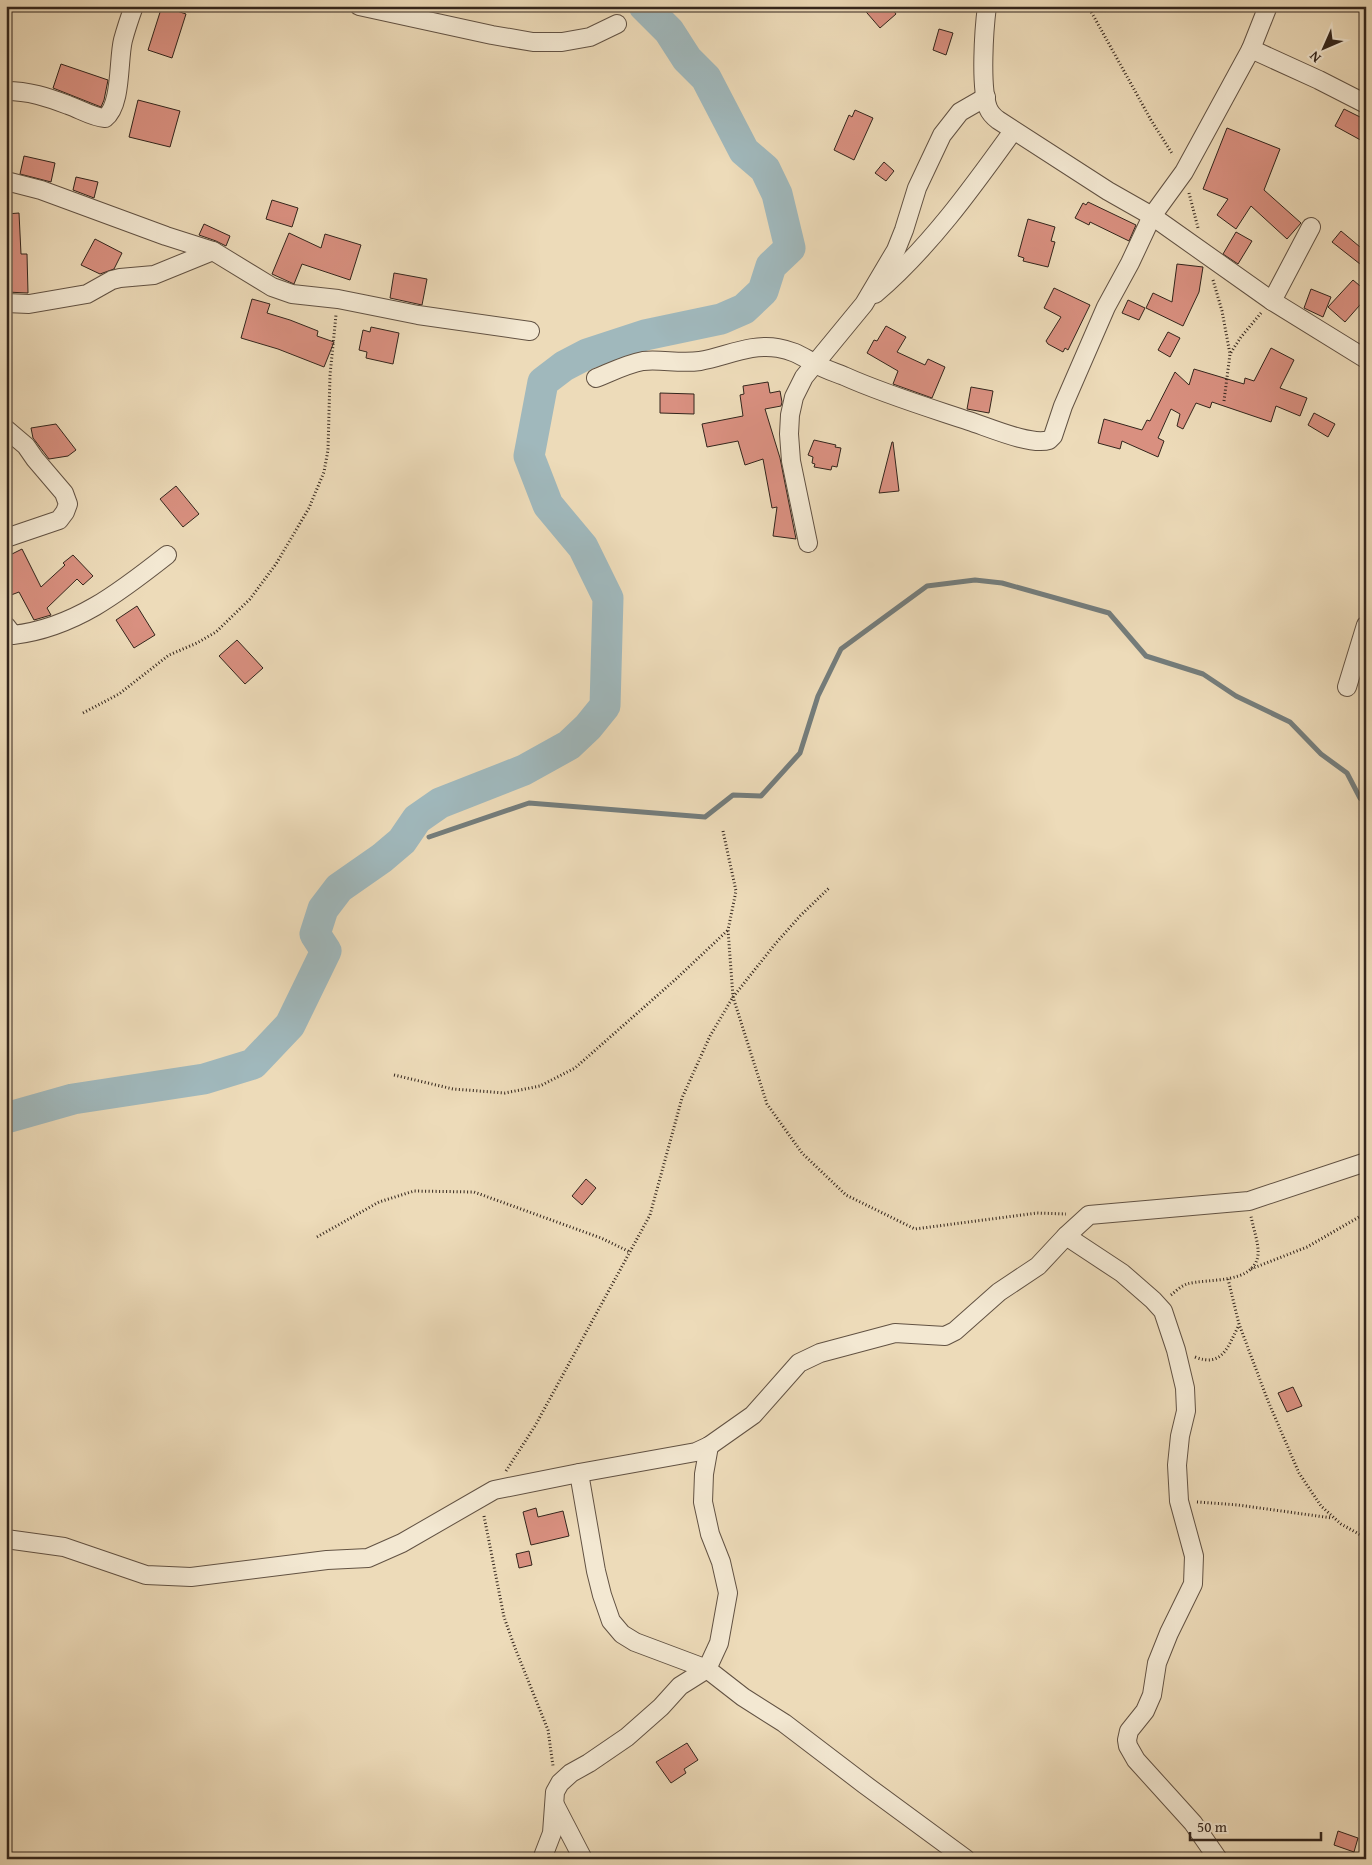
<svg xmlns="http://www.w3.org/2000/svg" width="1372" height="1865" viewBox="0 0 1372 1865" font-family="'Gentium Book Plus',serif">
	<style>
		.lines { fill: none; stroke-linecap: round; stroke-linejoin: round }
		.stream { stroke: #747d7c; stroke-width: 5 }
		.river { stroke: #a0b8bc; stroke-width: 31 }
		.building { fill: #d99080; stroke: #33251c }
		.street-casing { stroke: #625243; stroke-width: 20 }
		.path { stroke: #33251c; stroke-width: 3; stroke-dasharray: 1 2.5; stroke-linecap: butt }
		.street { stroke: #f3e8d2; stroke-width: 18 }
	</style>
	<rect width="100%" height="100%" fill="#eddbb9"/>
	<filter id="stains"><feTurbulence type="fractalNoise" baseFrequency=".004" numOctaves="4"/><feColorMatrix values="0 0 0 0 .2 0 0 0 0 .09 0 0 0 0 .02 0 0 0 .5 -.17"/></filter>
	<radialGradient id="worn" r=".72"><stop offset=".6" stop-color="#630" stop-opacity="0"/><stop offset="1" stop-color="#630" stop-opacity=".3"/></radialGradient>
	<g class="lines">
		<!-- stream -->
		<path class="stream" d="M429,837L529,803L705,817L733,795L761,796L800,753L818,696L841,649L927,586L975,580L1002,583L1109,613L1146,656L1203,674L1236,696L1290,722L1321,754L1347,773L1360,798L1366,803"/>
		<!-- river -->
		<path class="river" d="M6,1118L73,1099L204,1079L253,1064L290,1025L326,951L315,934L323,909L339,888L382,858L402,841L417,819L440,803L524,770L569,745L588,727L605,706L608,598L583,547L548,505L529,456L543,382L564,366L587,354L645,335L721,319L744,309L763,291L771,266L790,248L777,194L765,169L744,151L706,78L687,59L669,31L644,6"/>
	</g>
	<!-- building -->
	<g class="building">
		<path d="M162,6L186,14L172,58L148,50Z"/>
		<path d="M861,6H890L896,14L880,28Z"/>
		<path d="M939,29L953,33L946,55L933,50Z"/>
		<path d="M61,64L108,80L104,100L101,107L53,88Z"/>
		<path d="M138,100L180,111L170,147L129,137Z"/>
		<path d="M1344,109L1366,120V143L1335,126Z"/>
		<path d="M855,110L873,118L854,160L834,150L849,115L852,117Z"/>
		<path d="M1227,128L1280,149L1264,190L1301,223L1287,239L1251,206L1236,229L1217,215L1228,199L1203,189Z"/>
		<path d="M24,156L55,163L51,182L20,174Z"/>
		<path d="M884,162L894,171L886,181L875,173Z"/>
		<path d="M76,177L98,182L94,198L73,190Z"/>
		<path d="M272,200L298,208L292,227L266,219Z"/>
		<path d="M1088,202L1136,225L1129,241L1090,222L1089,225L1075,218L1083,203L1086,205Z"/>
		<path d="M19,213L21,254H27L28,293L6,292V214Z"/>
		<path d="M1028,219L1055,227L1051,241L1055,242L1048,267L1023,261L1024,258L1018,256Z"/>
		<path d="M204,224L230,236L226,246L216,241L199,235Z"/>
		<path d="M1341,231L1366,252V256L1360,264L1332,242Z"/>
		<path d="M1236,232L1252,241L1238,264L1223,254Z"/>
		<path d="M289,233L321,248L325,234L361,245L350,280L302,264L294,284L272,274Z"/>
		<path d="M95,239L122,253L114,269L100,274L81,265Z"/>
		<path d="M1177,264L1203,267L1199,292L1183,326L1146,308L1153,293L1172,302Z"/>
		<path d="M394,273L427,279L422,305L390,298Z"/>
		<path d="M1353,280L1366,291V298L1345,322L1328,307Z"/>
		<path d="M1054,288L1090,305L1068,350L1065,348L1063,352L1048,344L1046,341L1061,317L1044,308Z"/>
		<path d="M1311,289L1331,297L1323,317L1304,308Z"/>
		<path d="M252,299L270,304L267,313L290,320L318,331L317,336L334,342L324,367L278,349L241,338Z"/>
		<path d="M1128,300L1145,308L1139,320L1122,313Z"/>
		<path d="M886,326L906,337L897,352L925,365L928,359L945,367L932,398L893,384L898,371L867,353L874,340L877,341Z"/>
		<path d="M371,327L399,333L393,364L366,358L367,352L359,350L363,330L370,332Z"/>
		<path d="M1168,332L1180,338L1170,357L1158,350Z"/>
		<path d="M1271,348L1294,360L1280,388L1307,398L1300,416L1276,406L1271,422L1212,402L1210,408L1196,403L1183,429L1177,426L1180,414L1171,409L1158,438L1164,441L1158,457L1122,441L1120,449L1098,443L1104,419L1142,430L1147,420L1150,421L1175,372L1189,385L1194,369L1244,384L1245,378L1254,381Z"/>
		<path d="M768,382L770,393L780,391L782,402L781,406L765,409L780,458L796,539L773,536L777,507L772,508L763,459L745,465L738,441L707,447L702,424L743,416L740,395L744,394L743,386Z"/>
		<path d="M971,387L993,391L989,413L967,409Z"/>
		<path d="M660,393L694,394V414L660,413Z"/>
		<path d="M1314,413L1335,424L1328,437L1308,425Z"/>
		<path d="M56,424L76,450L68,456L49,459L33,438L31,428Z"/>
		<path d="M814,440L836,445L835,447L841,448L837,467L832,466L831,470L814,467L815,464L812,463L813,457L808,455Z"/>
		<path d="M892,442H893L899,491L879,493Z"/>
		<path d="M176,486L199,514L183,527L160,499Z"/>
		<path d="M22,549L41,587L65,565L63,563L73,555L93,576L83,585L77,579L47,608L51,615L34,620L19,592L11,595L6,585V557Z"/>
		<path d="M137,606L155,635L134,648L116,620Z"/>
		<path d="M237,640L263,668L245,684L219,656Z"/>
		<path d="M586,1179L596,1188L582,1205L572,1196Z"/>
		<path d="M1293,1387L1302,1406L1287,1412L1278,1393Z"/>
		<path d="M536,1508L538,1517L563,1511L569,1536L531,1545L523,1512Z"/>
		<path d="M529,1551L532,1565L519,1568L516,1554Z"/>
		<path d="M687,1743L698,1760L684,1769L686,1773L671,1783L656,1762Z"/>
		<path d="M1338,1831L1358,1838L1354,1852L1334,1845Z"/>
	</g>
	<g class="lines">
		<!-- street casing -->
		<g class="street-casing">
			<g id="street">
				<path d="M359,6L492,35L533,42H562L590,37L617,24"/>
				<path d="M987,6C984,29 980,87 988,108C990,113 994,117 998,120L1108,191L1152,216L1272,301L1366,359"/>
				<path d="M1251,49L1319,80L1366,104"/>
				<path d="M6,91C29,91 47,97 68,105C80,109 92,117 105,118C122,105 118,60 123,40C126,29 130,17 134,6"/>
				<path d="M6,181L41,190L166,236L213,251L272,287L292,294L338,299L418,315L530,331"/>
				<path d="M875,294C929,248 972,188 1013,131"/>
				<path d="M1272,301L1311,227"/>
				<path d="M6,303L29,304L87,294L112,280L120,278L154,275L213,251"/>
				<path d="M596,378C611,372 627,364 643,361C662,359 680,364 700,361C725,357 751,343 778,348C795,351 801,356 816,364C824,369 834,372 844,376C884,394 927,407 969,421C988,427 1031,446 1049,440L1053,436L1063,406L1106,307L1130,263L1152,216L1184,172L1251,49L1268,6"/>
				<path d="M6,429L26,446L35,459L64,493L68,504L65,512L59,520L6,538"/>
				<path d="M808,543L791,461L789,434L790,415L794,397L804,377L864,304L896,250L904,230L917,188L942,135L960,112L986,97"/>
				<path d="M6,626L13,635C74,628 120,592 167,555"/>
				<path d="M1347,687L1366,625"/>
				<path d="M1066,1236L1122,1273L1153,1300L1163,1311L1176,1350L1185,1388L1186,1411L1180,1436L1177,1465L1179,1501L1194,1556L1193,1584L1169,1633L1157,1663L1152,1695L1145,1711L1129,1731L1127,1740L1128,1746L1136,1760L1193,1823L1218,1859"/>
				<path d="M579,1473L596,1571L602,1595L611,1621L622,1634L635,1642L707,1669L743,1697L784,1723L864,1784L966,1859"/>
				<path d="M6,1539L64,1547L146,1575L191,1577L327,1560L368,1558L402,1543L494,1490L579,1473L696,1452L709,1446L753,1415L799,1363L820,1353L895,1333L945,1336L955,1331L999,1292L1038,1266L1066,1236L1089,1215L1249,1201L1366,1162"/>
				<path d="M555,1805L583,1859"/>
				<path d="M542,1859L552,1833L555,1792L560,1783L571,1773L589,1763L627,1737L661,1707L680,1686L707,1669L719,1643L728,1593L721,1562L710,1534L703,1502L704,1474L709,1446"/>
			</g>
		</g>
		<!-- path -->
		<g class="path">
			<path d="M1088,6L1151,120L1173,155"/>
			<path d="M1189,193L1198,228"/>
			<path d="M1213,280L1222,311L1230,354"/>
			<path d="M1224,401L1230,354L1241,337L1261,313"/>
			<path d="M83,713L119,694L169,655L197,643L216,632L250,599L276,564L309,508L324,472L328,450L330,375L336,315"/>
			<path d="M723,831L736,891L728,930L733,997L767,1104L802,1153L846,1195L915,1229L1037,1213L1066,1214"/>
			<path d="M394,1075L453,1089L505,1093L540,1086L575,1068L676,979L728,930"/>
			<path d="M317,1237L379,1202L414,1191L474,1192L601,1238L630,1252"/>
			<path d="M1251,1269L1307,1247L1366,1213"/>
			<path d="M1228,1279L1239,1324L1268,1401L1299,1473L1321,1506L1341,1524L1366,1538"/>
			<path d="M1171,1295C1176,1291 1181,1286 1187,1284C1207,1278 1254,1285 1258,1255C1259,1243 1253,1228 1251,1216"/>
			<path d="M1195,1357C1223,1368 1228,1346 1239,1325"/>
			<path d="M506,1471L535,1426L650,1215L682,1098L710,1036L733,997L776,943L800,916L829,888"/>
			<path d="M1197,1502L1238,1505L1332,1518"/>
			<path d="M484,1516L504,1617L515,1648L548,1730L553,1766"/>
		</g>
		<!-- street -->
		<use href="#street" class="street"/>
	</g>
	<!-- margin -->
	<rect width="1372" height="1865" fill="none" stroke="#eddbb9" stroke-width="25"/>
	<rect x="8" y="8" width="1357" height="1850" fill="none" stroke="#33251c" stroke-width="2.5"/>
	<rect x="12" y="12" width="1347" height="1840" fill="none" stroke="#33251c"/>
	<!-- north arrow -->
	<g transform="translate(1324 48) rotate(225)" stroke="#f3e8d2" stroke-width="4" paint-order="stroke">
	<path d="M0-4L9 19L0 12L-9 19Z" fill="#33251c"/>
	<text y="-8" font-size="14" font-weight="bold" text-anchor="middle" fill="#33251c">N</text>
	</g>
	<!-- scale -->
	<path d="M1190 1832v8h131v-8" fill="none" stroke="#33251c" stroke-width="2.5"/>
	<text x="1197" y="1832" font-size="15" fill="#33251c" stroke="#f3e8d2" stroke-width="4" paint-order="stroke">50 m</text>
	<rect width="100%" height="100%" filter="url(#stains)"/>
	<rect width="100%" height="100%" fill="url(#worn)"/>
</svg>
